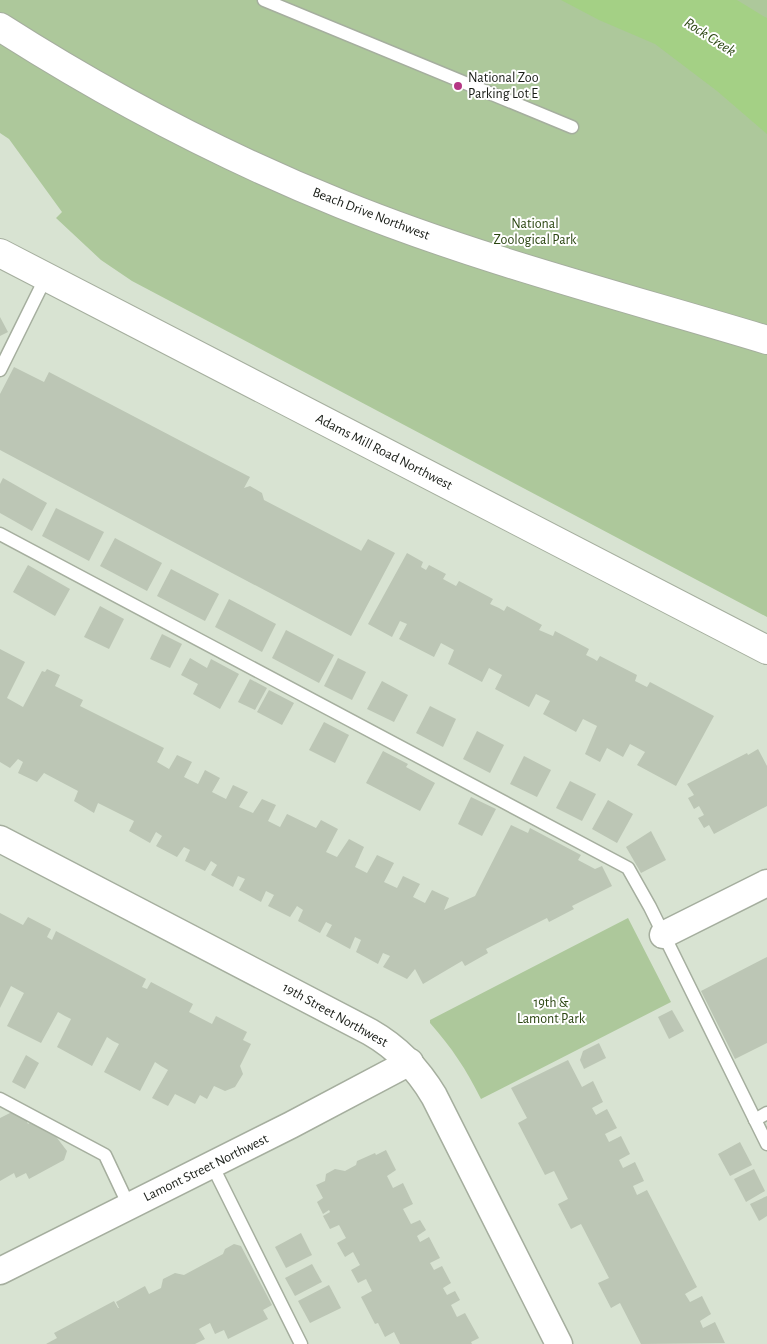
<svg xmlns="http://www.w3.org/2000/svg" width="767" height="1344" viewBox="0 0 767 1344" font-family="'Alegreya Sans',sans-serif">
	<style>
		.green { fill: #adc89b }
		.water { fill: #a4d085 }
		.building { fill: #bcc6b5 }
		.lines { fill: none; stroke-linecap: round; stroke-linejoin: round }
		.service-casing { stroke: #a5ae9e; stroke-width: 15 }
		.minor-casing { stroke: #a5ae9e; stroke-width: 29 }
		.secondary-casing { stroke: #a5ae9e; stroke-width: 30 }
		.primary-casing { stroke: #a5ae9e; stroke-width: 30 }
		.service { stroke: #fff; stroke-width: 12 }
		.minor { stroke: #fff; stroke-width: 26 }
		.secondary { stroke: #fff; stroke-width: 28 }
		.primary { stroke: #fff; stroke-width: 28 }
		.poi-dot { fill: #b53684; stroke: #fff; stroke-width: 2 }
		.labels { text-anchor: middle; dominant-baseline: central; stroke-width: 4; stroke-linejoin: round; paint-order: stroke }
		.poi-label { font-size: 14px; fill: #171b15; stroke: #fff; text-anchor: start }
		.street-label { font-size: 14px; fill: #171b15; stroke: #fff }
		.park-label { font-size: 14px; fill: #2a4510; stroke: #fff }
		.water-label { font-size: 15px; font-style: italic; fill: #2e4915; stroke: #fff }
	</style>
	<rect width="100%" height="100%" fill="#d8e3d2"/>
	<!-- green -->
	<g class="green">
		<path d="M0,0H767V617L132,281L101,260L56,218L62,212L9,139L0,133Z"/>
		<path d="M628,918L671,1002L481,1099C466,1069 452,1048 430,1023V1020Z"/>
	</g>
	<!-- water -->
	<path class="water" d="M561,0H737L765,17L767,18V134L717,91L655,44L599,20Z"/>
	<!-- building -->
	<g class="building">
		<path d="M0,317L8,332L0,336Z"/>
		<path d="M14,367L44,382L49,372L221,462L250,477L244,488L250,486L262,493L264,500L360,550L361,551L368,539L395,553L351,636L0,450V394Z"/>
		<path d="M3,478L47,503L32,531L0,513V484Z"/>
		<path d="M56,508L104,532L89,561L42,536Z"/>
		<path d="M115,538L162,563L147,591L100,566Z"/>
		<path d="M407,553L423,562L421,567L426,570L429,565L446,574L443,579L456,586L459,581L493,599L490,604L499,608L504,611L507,606L542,625L539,630L553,636L555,631L589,649L586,655L594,659L597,661L600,656L637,675L635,681L647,687L650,682L714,716L676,786L637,765L645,752L630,744L623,757L607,748L600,762L585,754L597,726L583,719L576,732L543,714L550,701L536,694L529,707L495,689L502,675L489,668L482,682L448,664L454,650L441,643L434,657L399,639L407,624L400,621L392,637L368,624Z"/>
		<path d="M28,565L70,589L55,616L13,592Z"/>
		<path d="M171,569L219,594L205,621L157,596Z"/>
		<path d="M229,599L276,624L262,652L215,627Z"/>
		<path d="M100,606L124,619L109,649L84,637Z"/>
		<path d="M286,630L334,655L319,683L272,658Z"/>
		<path d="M162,634L182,644L170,668L150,659Z"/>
		<path d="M0,649L25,662L7,698L23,707L42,671L45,672L47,669L60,675L55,686L83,700L80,706L164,748L157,762L169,769L177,755L192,762L184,777L198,784L205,770L220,778L212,792L226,799L233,785L248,792L239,807L253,813L262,799L276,805L268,821L280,827L287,814L316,828L321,820L338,829L326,852L337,857L349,839L364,847L355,867L367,873L377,855L394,863L384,882L397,888L403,876L420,884L413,897L425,903L432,890L449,898L444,910L475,896L511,825L528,833L530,828L581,855L578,860L595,869L602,866L612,886L572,906L574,909L549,922L547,918L486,949L488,953L465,966L462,961L423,984L415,969L407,979L383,967L390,956L383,953L378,964L356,952L361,940L355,937L350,949L326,936L332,925L326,922L320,933L298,921L303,910L297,906L290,917L268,906L274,895L266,891L261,902L239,890L245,879L238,876L233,887L211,875L217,865L211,861L205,871L185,861L190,850L184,847L177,857L156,846L162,836L156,832L150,843L129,831L134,821L98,803L94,813L74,801L78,791L44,773L37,782L18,773L23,762L18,759L10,768L0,762Z"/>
		<path d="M190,658L207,668L211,659L239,674L220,709L193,694L198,684L181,675Z"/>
		<path d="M338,658L366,672L352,700L324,686Z"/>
		<path d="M250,679L267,688L255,710L238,702Z"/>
		<path d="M382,681L408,695L394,722L367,709Z"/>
		<path d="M269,690L294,703L282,725L257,712Z"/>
		<path d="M430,706L456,719L443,747L416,733Z"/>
		<path d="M324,722L349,735L335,763L309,750Z"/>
		<path d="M477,731L504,745L490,773L463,759Z"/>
		<path d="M758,749L767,766V806L714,834L709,825L704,828L698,818L704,815L699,806L694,809L688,798L694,795L687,784L747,753L748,755Z"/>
		<path d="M383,751L408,764L406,767L435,783L420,811L366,783Z"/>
		<path d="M524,756L551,770L537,797L510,784Z"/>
		<path d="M570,781L596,794L582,821L556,808Z"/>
		<path d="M471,797L496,809L482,836L458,824Z"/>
		<path d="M608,800L633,814L617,843L592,829Z"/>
		<path d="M651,831L666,860L641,873L626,847Z"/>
		<path d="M0,913L23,925L28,917L51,929L47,937L52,940L56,931L146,979L142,987L147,989L151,982L193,1004L189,1012L212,1024L216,1016L247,1032L243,1040L251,1044L240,1066L243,1074L235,1087L225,1091L214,1086L207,1099L200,1095L195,1104L175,1094L168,1106L152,1098L168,1070L161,1066L155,1062L140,1091L104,1072L119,1044L113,1041L107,1037L92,1066L57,1047L71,1019L65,1016L58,1012L41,1043L7,1026L24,993L11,986L0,1008Z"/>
		<path d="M767,957V1043L735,1059L701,991Z"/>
		<path d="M672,1010L684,1031L669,1039L658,1017Z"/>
		<path d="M599,1043L606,1058L584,1069L580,1060L583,1051Z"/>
		<path d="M26,1055L39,1063L25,1089L12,1082Z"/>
		<path d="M568,1060L582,1087L593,1081L603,1102L592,1108L596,1115L607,1109L617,1128L605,1134L609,1142L621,1136L630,1154L619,1160L623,1168L635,1162L644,1181L633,1186L637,1195L647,1190L697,1287L685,1294L690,1302L702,1296L711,1314L700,1321L703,1328L715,1322L725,1343L641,1344L620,1303L611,1308L598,1283L609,1278L581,1224L571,1229L558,1204L568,1199L554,1171L545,1175L518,1123L527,1118L511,1088Z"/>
		<path d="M14,1111L25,1117L28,1124L31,1122L54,1134L67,1151L64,1160L29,1179L26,1173L16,1178L14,1173L0,1181V1118Z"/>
		<path d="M740,1142L752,1165L730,1176L718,1154Z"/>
		<path d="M386,1150L396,1170L387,1176L393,1188L403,1183L413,1204L403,1209L411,1224L420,1220L426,1230L417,1236L420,1242L429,1237L440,1258L430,1263L434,1270L442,1266L451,1283L443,1288L447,1295L455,1291L460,1300L451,1305L457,1317L465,1313L479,1338L471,1342L472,1344H400L394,1332L385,1337L378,1323L375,1324L361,1297L372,1291L366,1279L358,1283L351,1270L360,1265L353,1252L345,1257L337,1243L346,1238L339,1225L330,1229L323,1216L330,1212L329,1210L323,1214L317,1202L323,1198L316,1185L325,1181L326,1174L335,1169L345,1171L356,1165L357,1161L375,1153L376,1155Z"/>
		<path d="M754,1169L765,1191L746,1202L734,1179Z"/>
		<path d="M767,1196V1216L759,1221L750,1204Z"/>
		<path d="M301,1233L312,1255L286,1268L275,1247Z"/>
		<path d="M234,1244L241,1246L272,1305L263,1310L268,1319L228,1339L224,1330L215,1334L210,1323L199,1329L205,1339L195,1344H46L57,1338L54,1333L114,1301L118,1308H119L116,1302L145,1286L149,1294L161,1288L163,1279L175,1273L184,1275L223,1254L225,1249Z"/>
		<path d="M312,1264L322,1282L295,1296L285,1278Z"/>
		<path d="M329,1285L341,1308L310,1323L298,1301Z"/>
	</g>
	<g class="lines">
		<!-- service casing -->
		<g class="service-casing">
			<g id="service">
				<path d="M264,0L572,127"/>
				<path d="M0,370L46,277"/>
				<path d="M0,534L628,868L650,907L767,1144"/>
				<path d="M0,1099L105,1155L129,1206"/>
				<path d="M755,1120L767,1113"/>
				<path d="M212,1165L301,1344"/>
			</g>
		</g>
		<!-- minor casing -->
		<g class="minor-casing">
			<g id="minor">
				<path d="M0,839L370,1032C398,1048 418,1069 434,1096L559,1344"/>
				<path d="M663,935L767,883"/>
				<path d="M0,1271L291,1125L410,1062"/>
			</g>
		</g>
		<!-- secondary casing -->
		<g class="secondary-casing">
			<path id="secondary" d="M0,253L767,650"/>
		</g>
		<!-- primary casing -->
		<g class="primary-casing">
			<path id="primary" d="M0,27C108,96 222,156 341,204C479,260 625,297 767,340"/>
		</g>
		<!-- service -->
		<use href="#service" class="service"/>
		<!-- minor -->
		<use href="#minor" class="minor"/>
		<!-- secondary -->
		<use href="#secondary" class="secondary"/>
		<!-- primary -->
		<use href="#primary" class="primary"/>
	</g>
	<!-- markers -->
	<circle class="poi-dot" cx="458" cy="86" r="5"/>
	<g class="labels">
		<!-- poi labels -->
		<g class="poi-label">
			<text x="468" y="78">National Zoo<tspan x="468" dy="16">Parking Lot E</tspan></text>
		</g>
		<!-- street labels -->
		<g class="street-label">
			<text transform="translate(371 214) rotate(21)">Beach Drive Northwest</text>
			<text transform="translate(384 452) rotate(27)">Adams Mill Road Northwest</text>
			<text transform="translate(335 1015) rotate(29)">19th Street Northwest</text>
			<text transform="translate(206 1168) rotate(-26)">Lamont Street Northwest</text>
		</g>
		<!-- park labels -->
		<g class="park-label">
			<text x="535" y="224">National<tspan x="535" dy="16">Zoological Park</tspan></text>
			<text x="551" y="1003">19th &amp;<tspan x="551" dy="16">Lamont Park</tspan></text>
		</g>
		<!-- water labels -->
		<g class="water-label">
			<text transform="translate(710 37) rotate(33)">Rock Creek</text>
		</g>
	</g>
</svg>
